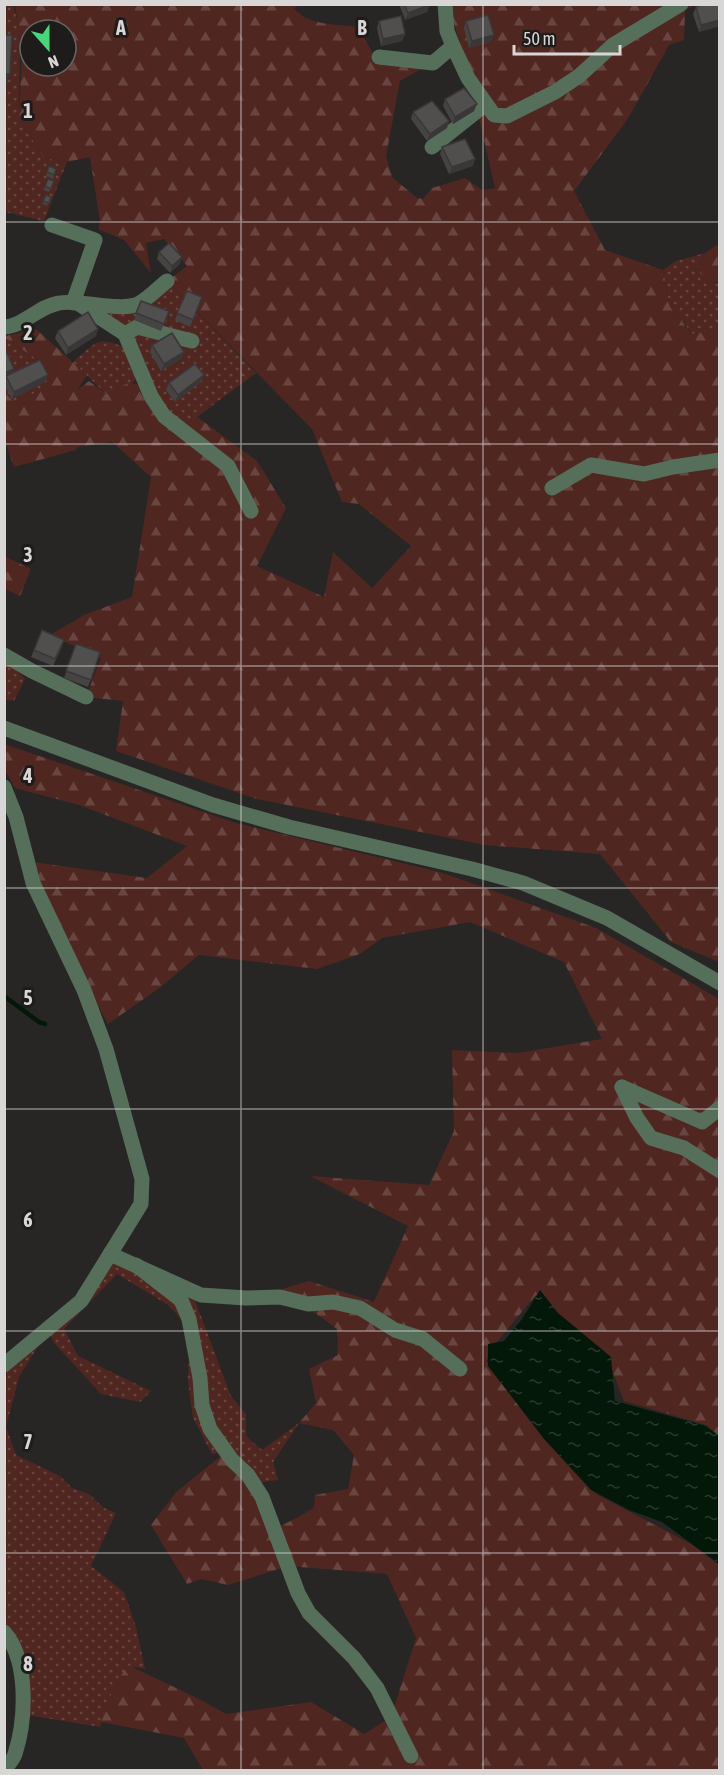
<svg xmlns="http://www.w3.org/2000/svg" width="724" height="1775" viewBox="0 0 724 1775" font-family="'Asap Condensed',sans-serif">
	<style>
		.grass { fill: url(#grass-dots) }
		.forest { fill: url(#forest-firs); fill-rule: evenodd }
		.water { fill: url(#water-ripples) }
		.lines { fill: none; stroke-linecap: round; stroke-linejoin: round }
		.stream { stroke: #04180a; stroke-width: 4.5 }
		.minor { stroke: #556f5b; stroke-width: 15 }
		.wall { fill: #464343 }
		.shaded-wall { fill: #393737 }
		.building { fill: #514e4e; stroke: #393737; stroke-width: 1.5 }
		.grid { fill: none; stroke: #d9d7d6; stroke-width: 1.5; stroke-opacity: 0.55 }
		.grid-label { font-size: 20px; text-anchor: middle; font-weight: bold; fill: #d9d7d6; stroke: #1e1c1b; stroke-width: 6; stroke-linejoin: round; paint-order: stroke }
	</style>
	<defs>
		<pattern id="grass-dots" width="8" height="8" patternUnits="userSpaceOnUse" patternTransform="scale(1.5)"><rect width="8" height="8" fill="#502621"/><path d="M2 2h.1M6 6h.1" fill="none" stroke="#694540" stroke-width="1.8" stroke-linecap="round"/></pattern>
		<pattern id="forest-firs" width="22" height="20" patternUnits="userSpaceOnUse" patternTransform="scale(1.5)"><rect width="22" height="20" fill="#502621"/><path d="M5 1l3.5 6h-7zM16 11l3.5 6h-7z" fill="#694540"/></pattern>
		<pattern id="water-ripples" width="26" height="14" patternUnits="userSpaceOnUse" patternTransform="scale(1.5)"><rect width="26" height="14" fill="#04180a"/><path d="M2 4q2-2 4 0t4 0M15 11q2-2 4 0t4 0" fill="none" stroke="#28392d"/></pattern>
	</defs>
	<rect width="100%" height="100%" fill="#282525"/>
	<!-- grass -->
	<g class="grass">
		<path d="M13,4L20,32L19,118L44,158L67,162L44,221L5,212L4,5Z"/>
		<path d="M705,253L697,270L709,282L719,283V330L693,334L670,307L663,270L676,261Z"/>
		<path d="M167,281L256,373L173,435L136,375L135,381L106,394L73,362C100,339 97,336 131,350L95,304L132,305Z"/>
		<path d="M5,338L40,361L49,383L14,407L5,392Z"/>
		<path d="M5,658L25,679L14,701L5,700Z"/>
		<path d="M113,1255L191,1290L231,1396L246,1414V1436L262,1450L299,1423L273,1462L278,1480L256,1483L226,1452L212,1454L193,1418L188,1381L189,1354L181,1319L168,1305L117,1274L64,1329L78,1356L151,1391L140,1402L101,1394L54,1343L48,1329Z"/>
		<path d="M42,1340L19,1377L6,1427L16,1455L60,1476L72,1488L89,1494L104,1508L116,1513L91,1566L124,1592L136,1627L145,1669L128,1666L116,1684L100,1727L27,1715L5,1632L4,1372Z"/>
	</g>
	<!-- forest -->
	<g class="forest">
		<path d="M15,5H299L294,8C307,26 338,24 358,27L374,55L421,69L400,81L386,156L392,177L417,198L423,199L432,188L465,178L482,190L495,188L466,61L448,5H695L685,10L684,40L669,45L627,120L574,191L605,250L663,270L670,307L692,334L719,330V962L671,942L600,854L485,845L257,799L116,751L123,701L86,697L101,658L50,635L84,615L132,597L151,477L112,442L77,447L76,450L14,467L5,441L4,392L14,402L30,396L48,383L40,361L5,338V336L36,329L87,375L77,390L89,381L106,394L130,382L145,387L173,435L196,416L257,461L286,508L257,566L324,597L333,552L372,588L411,546L359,504L342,502L312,429L167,281L187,266L164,239L146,243L151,273L124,240L98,229L100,222L90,157L67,162L44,158L19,118L22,49ZM30,30H66V66H30Z"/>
		<path d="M719,244V282H709L697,270L705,253Z"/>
		<path d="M4,556L31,569L20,596L5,589Z"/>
		<path d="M4,744L236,823L443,873L596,928L719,999V1436L706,1425L624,1401L605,1352L536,1295L496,1343L486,1361L596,1494L691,1544L719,1565V1770H203L184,1738L101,1722L114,1686L128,1665L199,1699L226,1714L311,1702L364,1734L391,1717L416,1638L387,1574L288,1566L228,1585L201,1579L187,1584L151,1525L176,1492L226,1452L274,1530L314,1508L315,1495L348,1489L354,1455L333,1430L299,1423L316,1403L309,1369L338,1355L337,1329L282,1289L309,1281L374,1302L408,1226L310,1176L429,1185L454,1131L452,1050L518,1053L602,1039L564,962L470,922L382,938L360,954L317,969L199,955L158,989L108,1024L49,916L33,862L147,878L187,846L79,805L15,788L5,770Z"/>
	</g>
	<!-- water -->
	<path class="water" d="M540,1290L558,1313L611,1357L615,1401L706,1426L719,1436V1564L662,1522L629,1510L591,1490L544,1439L488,1366V1344L504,1341L522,1319Z"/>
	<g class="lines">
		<!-- stream -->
		<path class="stream" d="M4,996L39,1022L45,1024"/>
		<!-- minor -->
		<g class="minor">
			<path d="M445,4L447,31L453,46L468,78L494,115L507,116L555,92L579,76L613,45L681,4"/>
			<path d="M379,57L433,63L453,46"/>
			<path d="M432,147L486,104"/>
			<path d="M52,225L95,240L73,303"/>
			<path d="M79,304L125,334L151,396L164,416L228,466L251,511"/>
			<path d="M4,327C24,326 39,306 59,303C80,299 118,312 138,304C148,299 158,288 167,281"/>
			<path d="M125,334L137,327L192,341"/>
			<path d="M552,488L591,465L644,474L673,467L720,460"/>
			<path d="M4,655L32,671L86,697"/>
			<path d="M4,728L213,805L289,827L472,869L523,883L607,918L720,983"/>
			<path d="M4,787L16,817L33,883L84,990L106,1049L142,1179L141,1204L81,1301L4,1365"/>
			<path d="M622,1087L637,1118L651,1138L684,1148L720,1171"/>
			<path d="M622,1087L702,1122L720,1108"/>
			<path d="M110,1254L201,1295L246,1298L280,1297L308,1304L333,1302L360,1308L395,1330L423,1339L460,1369"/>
			<path d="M136,1265L181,1300L189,1319L200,1378L202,1405L210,1429L232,1460L248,1475L262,1497L298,1593L309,1613L354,1658L377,1688L411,1756"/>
			<path d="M4,1632C29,1660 26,1720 15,1754C13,1760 8,1765 4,1770"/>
		</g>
	</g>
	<!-- wall -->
	<g class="wall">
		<path d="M399,4H429V5L427,12L405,20Z"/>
		<path d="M720,4V26L699,32L693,14L696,7Z"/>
		<path d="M379,21L405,34L402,41L381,46L377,28Z"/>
		<path d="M466,21L491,42L469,48L464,28Z"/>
		<path d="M445,99L474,111L453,124L443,106Z"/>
		<path d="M413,112L447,128L427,141L411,119Z"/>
		<path d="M442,147L473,166L449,174L440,154Z"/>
		<path d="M49,166L56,169L53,179L46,176Z"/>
		<path d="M48,179L54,181L49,192L44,190Z"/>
		<path d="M46,195L51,197L47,206L42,204Z"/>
		<path d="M159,252L180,264L170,273L157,259Z"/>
		<path d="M187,291L202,297L190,327L175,320Z"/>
		<path d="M141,301L169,311L161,331L134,320Z"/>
		<path d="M58,331L96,336L66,355L55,338Z"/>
		<path d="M152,345L184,352L181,359L161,371L150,352Z"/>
		<path d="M4,349L12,373L45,382L12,399L4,385L6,378Z"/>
		<path d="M201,382L175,402L166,390L169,383Z"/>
		<path d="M76,644L100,652L88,687L64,678Z"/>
		<path d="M62,647L53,666L31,657L34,650Z"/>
	</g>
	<!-- shaded-wall -->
	<g class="shaded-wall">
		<path d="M429,5L427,12L405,20L408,13Z"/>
		<path d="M720,20V26L699,32L701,25Z"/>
		<path d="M405,34L402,41L381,46L383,39Z"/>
		<path d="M494,35L491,42L469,48L472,41Z"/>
		<path d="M4,74H10L6,85L4,84Z"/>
		<path d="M477,104L474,111L453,124L455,117Z"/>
		<path d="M449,121L447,128L427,141L430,134Z"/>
		<path d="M475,159L473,166L449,174L452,167Z"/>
		<path d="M182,257L180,264L170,273L172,266Z"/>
		<path d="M98,329L96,336L66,355L68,348Z"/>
		<path d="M184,352L181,359L161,371L164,364Z"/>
		<path d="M14,369L11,376H6L4,379V373Z"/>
		<path d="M48,375L45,382L12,399L14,392Z"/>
		<path d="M204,375L201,382L175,402L178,395Z"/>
	</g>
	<!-- building -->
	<g class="building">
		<path d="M404,4H429V5L408,13Z"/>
		<path d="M703,4H720V20L701,25L696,7Z"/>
		<path d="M488,15L494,35L472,41L466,21Z"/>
		<path d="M401,16L405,34L383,39L379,21Z"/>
		<path d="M4,35H12L10,74H4Z"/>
		<path d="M464,88L477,104L455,117L445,99Z"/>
		<path d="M432,101L449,121L430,134L413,112Z"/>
		<path d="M465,139L475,159L452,167L442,147Z"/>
		<path d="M49,166L56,169L54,175L47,172Z"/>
		<path d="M48,179L54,181L51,189L45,186Z"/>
		<path d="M46,195L51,197L49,203L43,201Z"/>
		<path d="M169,243L182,257L172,266L159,252Z"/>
		<path d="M187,291L202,297L193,320L177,313Z"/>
		<path d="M141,301L169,311L164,324L136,313Z"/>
		<path d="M88,312L98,329L68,348L58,331Z"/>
		<path d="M172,333L184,352L164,364L152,345Z"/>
		<path d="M5,348L14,369L4,373V349Z"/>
		<path d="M40,360L48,375L14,392L6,376Z"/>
		<path d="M195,364L204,375L178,395L169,383Z"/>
		<path d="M42,630L64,640L55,659L34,650Z"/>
		<path d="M76,644L100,652L91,680L66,671Z"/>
	</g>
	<!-- grid -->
	<path class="grid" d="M241,4V1770M483,4V1770M4,222H720M4,444H720M4,666H720M4,888H720M4,1109H720M4,1331H720M4,1553H720"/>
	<g class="grid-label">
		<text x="121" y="35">A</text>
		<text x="362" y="35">B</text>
		<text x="28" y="118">1</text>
		<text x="28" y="340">2</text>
		<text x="28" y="562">3</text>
		<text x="28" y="783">4</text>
		<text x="28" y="1005">5</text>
		<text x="28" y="1227">6</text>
		<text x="28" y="1449">7</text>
		<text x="28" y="1671">8</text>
	</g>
	<!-- border -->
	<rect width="724" height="1775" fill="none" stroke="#d9d7d6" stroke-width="12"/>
	<!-- north arrow -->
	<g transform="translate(48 48) rotate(159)"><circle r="28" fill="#1e1c1b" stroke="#696766" stroke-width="1.5"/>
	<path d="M0-4.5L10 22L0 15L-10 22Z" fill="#46d77a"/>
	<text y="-9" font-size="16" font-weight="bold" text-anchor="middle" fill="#d9d7d6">N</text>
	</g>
	<!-- scale -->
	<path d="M514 45v9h106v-9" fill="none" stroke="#d9d7d6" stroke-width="3"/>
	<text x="523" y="45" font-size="18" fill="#d9d7d6" stroke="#1e1c1b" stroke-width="4.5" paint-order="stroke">50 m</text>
</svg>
